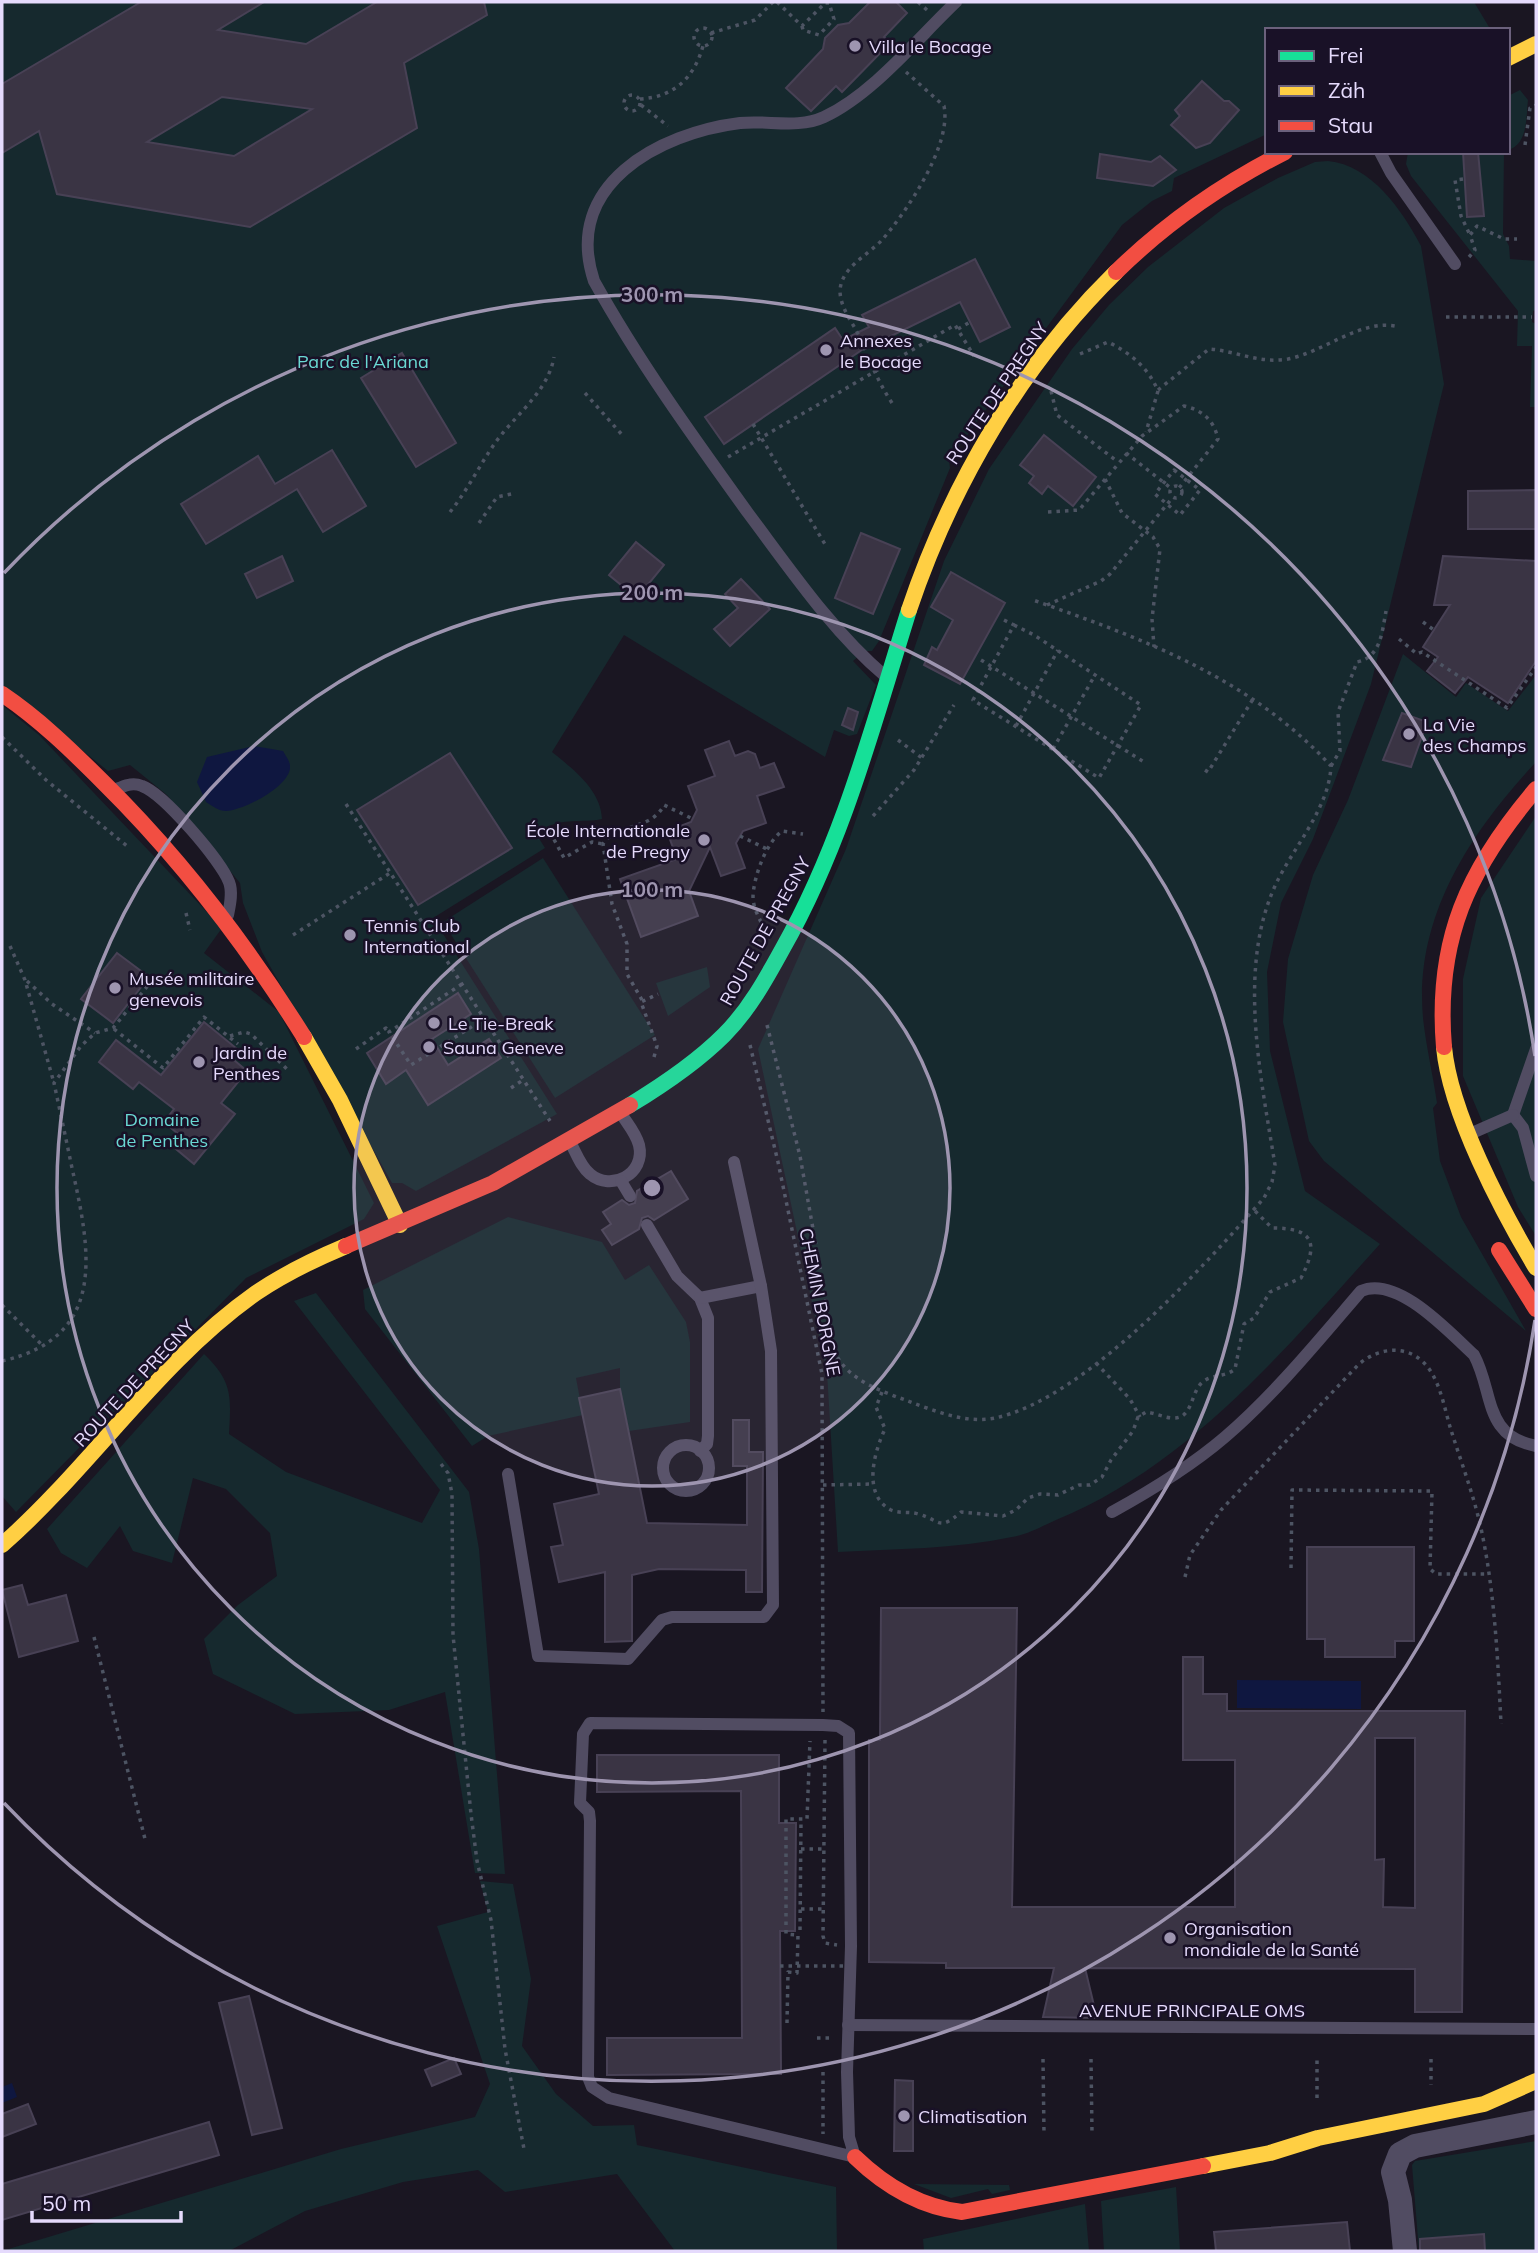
<svg xmlns="http://www.w3.org/2000/svg" width="1538" height="2253" viewBox="0 0 1538 2253" font-family="Mulish,sans-serif">
	<style>
		.green { fill: #16292e }
		.water { fill: #0f1740 }
		.building { fill: #3a3444; stroke: #484155; stroke-width: 2; fill-rule: evenodd }
		.lines { fill: none; stroke-linecap: round; stroke-linejoin: round }
		.path { stroke: #4d5463; stroke-width: 3.5; stroke-dasharray: 3.5 5; stroke-linecap: butt }
		.lane { stroke: #514c62; stroke-width: 12 }
		.street { stroke: #514c62; stroke-width: 24 }
		.fast { stroke: #16e098; stroke-width: 16 }
		.slow { stroke: #ffcf43; stroke-width: 16 }
		.jam { stroke: #f24e42; stroke-width: 16 }
		.path-bridge { stroke: #4d5463; stroke-width: 3.5; stroke-dasharray: 3.5 5; stroke-linecap: butt }
		.ring { fill: none; stroke: #9e95b0; stroke-width: 3.5 }
		.poi-dot { fill: #9e95b0; stroke: #191127; stroke-width: 2.5 }
		.labels { text-anchor: middle; dominant-baseline: central; stroke-width: 5; stroke-linejoin: round; paint-order: stroke }
		.poi-label { font-size: 18px; fill: #e5dafc; stroke: #191127; text-anchor: start }
		.park-label { font-size: 18px; fill: #6ad8d3; stroke: #191127 }
		.street-label { font-size: 18px; fill: #e5dafc; stroke: #191127 }
		.centre { fill: #9e95b0; stroke: #191127; stroke-width: 3.5 }
		.ring-label { font-size: 21px; text-anchor: middle; font-weight: bold; fill: #9e95b0; stroke: #191127; stroke-width: 5; stroke-linejoin: round; paint-order: stroke }
	</style>
	<rect width="100%" height="100%" fill="#1a1622"/>
	<!-- green -->
	<g class="green">
		<path d="M2,2H1474L1489,27L1483,30H1267V134L1174,178L1172,191L1152,201L1122,225L949,460L950,468L879,641L872,651H865L853,661L876,685L857,734L849,736L834,730L825,757L624,635L552,752C573,769 601,790 602,819C582,823 562,818 545,828L541,826L535,832L545,848L433,918L557,1114L416,1191L402,1183H392L262,952L243,903L240,883L167,795L130,765L108,771L2,686Z"/>
		<path d="M1520,90L1528,100C1526,117 1528,141 1511,149H1508V96Z"/>
		<path d="M1408,152H1504L1503,234L1509,246L1510,259L1536,261V310L1533,311L1532,322L1536,324V407H1530L1532,346H1517L1518,311L1411,176L1406,164Z"/>
		<path d="M1328,161C1371,165 1402,210 1421,246L1444,384L1371,684L1313,839L1281,903L1267,972L1270,1051L1305,1191L1380,1244C1285,1349 1190,1465 1056,1520C1042,1526 1027,1535 1012,1537C955,1549 895,1549 838,1552L827,1373L758,1049L846,849L944,561L989,469L1072,349L1109,305L1148,267L1224,208L1278,178L1315,162Z"/>
		<path d="M1403,654L1456,697L1466,683L1508,711L1536,675V762C1470,833 1414,917 1423,1018C1426,1046 1433,1075 1437,1103L1433,1108L1440,1161L1461,1217L1526,1331L1324,1161L1309,1141L1283,1022L1288,959L1313,875L1348,800Z"/>
		<path d="M2,705L39,735L222,928L204,953L279,1012L374,1203L364,1219L246,1278L16,1512L2,1496Z"/>
		<path d="M1536,816V1236L1518,1207L1463,1076V979L1481,898Z"/>
		<path d="M543,858L655,1035L555,1098L443,922Z"/>
		<path d="M707,967L710,987L668,1016L656,983Z"/>
		<path d="M508,1217L602,1242L625,1280L649,1265L686,1322L690,1342V1422L629,1431L620,1389V1368L576,1378L583,1415L488,1436L472,1446L365,1309L363,1290Z"/>
		<path d="M316,1293L469,1492L479,1549L505,1874L475,1873L445,1692L389,1710L295,1714L213,1674L204,1639L238,1605L277,1576L270,1533L226,1489L193,1478L172,1563L133,1551L120,1526L87,1568L61,1553L47,1529L204,1354C233,1382 231,1396 229,1434L286,1472L422,1523L440,1490L294,1301Z"/>
		<path d="M480,1881L513,1884L531,1979L522,2046L556,2094L593,2126L634,2125L637,2145L836,2187L837,2251H675L617,2174L505,2192L478,2170L403,2182L305,2211L229,2251H2L341,2149L475,2117L490,2084L437,1926L488,1912Z"/>
		<path d="M1536,2141V2251H1419L1412,2165L1415,2161Z"/>
		<path d="M914,2184L1009,2185L1010,2190L992,2194L988,2189L951,2198Z"/>
		<path d="M1176,2187L1180,2251H1104L1101,2201Z"/>
		<path d="M1085,2204L1089,2251H924L923,2239Z"/>
	</g>
	<!-- water -->
	<g class="water">
		<path d="M254,746L283,751C285,755 290,761 290,766C292,785 243,811 226,811C219,811 212,806 206,802L197,782L207,757Z"/>
		<path d="M1237,1680L1361,1681V1709L1237,1708Z"/>
		<path d="M12,2083L17,2097L2,2103V2087Z"/>
	</g>
	<!-- building -->
	<g class="building">
		<path d="M141,2H264L218,30L306,44L377,2H484L487,15L404,63L417,128L250,227L57,194L39,131L2,153V84ZM222,97L312,109L234,156L147,142Z"/>
		<path d="M870,2H896L907,13L884,37L890,43L842,92L836,86L811,111L786,88L823,49L825,38L838,25L849,23Z"/>
		<path d="M1202,81L1224,101H1229L1239,110L1210,143L1196,148L1171,125L1180,116L1175,110Z"/>
		<path d="M1463,152H1478L1484,216L1467,217Z"/>
		<path d="M1100,154L1151,162L1160,156L1176,170L1153,186L1097,178Z"/>
		<path d="M975,259L1010,327L980,342L960,302L877,343L875,341L724,444L705,417L835,328L843,340L869,327L862,315Z"/>
		<path d="M402,353L456,443L416,467L361,378Z"/>
		<path d="M1044,435L1096,477L1073,506L1048,486L1042,494L1029,483L1034,476L1020,465Z"/>
		<path d="M332,450L366,506L323,532L297,489L206,544L181,504L258,456L275,484Z"/>
		<path d="M1536,490V529H1468V491Z"/>
		<path d="M861,533L900,549L873,614L835,598Z"/>
		<path d="M636,542L664,565L637,598L609,575Z"/>
		<path d="M282,556L293,581L257,598L245,574Z"/>
		<path d="M1443,556L1536,561V661L1508,703L1468,677L1455,693L1427,671L1438,657L1423,647L1450,605H1434Z"/>
		<path d="M951,572L1005,603L960,684L924,665L932,647L937,650L953,620L931,607Z"/>
		<path d="M741,579L770,609L730,646L714,629L738,608L725,594Z"/>
		<path d="M848,708L858,712L853,730L842,725Z"/>
		<path d="M1402,713L1427,722L1411,767L1383,760Z"/>
		<path d="M729,741L735,756L748,751L755,754L760,768L774,763L784,787L757,796L766,823L743,831L736,843L745,868L721,876L710,847L689,891L698,916L641,937L620,879L677,859L667,831L691,822L697,810L688,786L715,776L705,750Z"/>
		<path d="M450,753L512,848L418,905L357,810Z"/>
		<path d="M117,953L149,977L113,1023L81,999Z"/>
		<path d="M458,993L471,1014L432,1039L448,1065L489,1039L501,1058L428,1105L406,1070L386,1084L367,1053Z"/>
		<path d="M204,1022L236,1048L229,1056L247,1071L221,1103L235,1114L194,1164L176,1149L184,1139L164,1122L174,1109L139,1082L133,1089L99,1062L116,1040L161,1075Z"/>
		<path d="M671,1171L688,1199L654,1220L648,1216L642,1218L639,1229L612,1245L602,1230L611,1224L603,1212L622,1200L629,1205L635,1203L637,1191Z"/>
		<path d="M620,1389L647,1523L747,1525V1466H733V1420H749V1452H763L762,1592H746V1570L659,1569L632,1575V1641L605,1642V1572L559,1582L551,1547L563,1545L554,1504L599,1494L579,1398Z"/>
		<path d="M1307,1547H1414V1641H1395V1657H1325V1639H1307Z"/>
		<path d="M22,1585L28,1605L66,1595L78,1641L19,1657L2,1590Z"/>
		<path d="M881,1608H1017L1012,1907H1235V1760H1183V1657H1203V1694H1227V1711H1465L1462,2012H1415V1969L1085,1968L1097,2018L1043,2017L1054,1968H946V1963L869,1962V1740H880ZM1375,1738H1415V1908L1383,1907L1384,1859L1375,1860Z"/>
		<path d="M597,1755H779V1823H796L795,1931H780L781,2074L607,2075V2038H742L741,1791L597,1792Z"/>
		<path d="M249,1996L282,2128L252,2135L219,2003Z"/>
		<path d="M454,2058L461,2074L432,2086L425,2070Z"/>
		<path d="M895,2080L913,2081V2151H894Z"/>
		<path d="M28,2104L36,2124L2,2137V2114Z"/>
		<path d="M209,2122L219,2155L2,2220V2184Z"/>
		<path d="M1347,2222L1350,2251H1216L1214,2232Z"/>
		<path d="M1484,2234L1485,2251H1420V2239Z"/>
	</g>
	<g class="lines">
		<!-- path -->
		<g class="path">
			<path d="M777,2L802,26L826,2"/>
			<path d="M918,2L927,10"/>
			<path d="M802,26L803,30L819,35L834,19L829,3H825"/>
			<circle cx="703" cy="37" r="9"/>
			<path d="M711,33L755,20L773,2"/>
			<circle cx="632" cy="103" r="8"/>
			<path d="M640,99C674,97 694,78 703,46"/>
			<path d="M641,105L668,126"/>
			<path d="M1525,145L1530,108L1536,105"/>
			<path d="M1463,179L1455,180L1461,216L1470,235"/>
			<path d="M1469,257L1475,250L1470,235L1477,226L1504,239H1517"/>
			<path d="M1446,317H1532"/>
			<path d="M958,329L970,322"/>
			<path d="M1080,354L1108,342C1130,353 1148,367 1158,391L1146,432"/>
			<path d="M1158,390L1209,349C1237,351 1259,364 1288,359C1324,352 1359,320 1395,326"/>
			<path d="M1051,391L1057,415L1118,462"/>
			<path d="M585,393L624,437"/>
			<path d="M892,403C877,380 870,361 859,336C852,321 841,309 840,292C840,268 867,256 882,240C907,211 952,145 944,106L906,72"/>
			<path d="M753,424L826,546"/>
			<path d="M1126,453L1172,489"/>
			<path d="M728,457L955,325L974,356"/>
			<path d="M1174,470L1200,490L1180,515L1155,494Z"/>
			<path d="M1105,479L1122,513L1153,537L1160,549L1152,619L1154,647"/>
			<circle cx="1176" cy="492" r="6"/>
			<path d="M450,512C467,491 479,466 495,443C515,415 548,392 554,357"/>
			<path d="M1048,512L1079,510L1142,436L1184,406C1202,410 1214,420 1218,439L1179,488"/>
			<path d="M479,523L497,497L516,493"/>
			<path d="M1047,605L1101,581L1110,574L1173,497"/>
			<path d="M1004,620L1014,625"/>
			<path d="M1423,622L1434,630"/>
			<path d="M1014,625L1034,635L1141,705L1099,778L973,700Z"/>
			<path d="M1399,639L1417,654L1422,652L1507,708L1536,667"/>
			<path d="M981,660L1144,762"/>
			<path d="M1016,726L1058,650"/>
			<path d="M2,737L46,780L127,846"/>
			<path d="M898,740L922,758"/>
			<path d="M1053,749L1095,675"/>
			<path d="M1331,766L1340,751L1338,712L1357,662C1381,657 1382,632 1386,611"/>
			<path d="M1205,770L1208,772L1253,699"/>
			<path d="M346,804L550,1121"/>
			<path d="M873,816L914,770L954,705"/>
			<path d="M550,832L564,858L592,842L603,844"/>
			<path d="M740,836L769,850"/>
			<path d="M186,913L190,930"/>
			<path d="M761,922C757,914 753,906 753,896C754,876 766,843 782,831L803,834"/>
			<path d="M293,935L390,873"/>
			<path d="M10,946L25,980L54,1083"/>
			<path d="M27,981L52,1004L95,1033"/>
			<path d="M462,984L389,1032L411,1065L484,1019"/>
			<path d="M642,1000L627,974V944L612,904L603,844C616,823 651,831 664,805L693,819"/>
			<path d="M767,1025L800,1156L835,1352C847,1380 881,1391 908,1401C935,1411 966,1424 995,1418C1085,1399 1204,1266 1264,1198L1272,1182L1275,1165C1261,1078 1237,969 1275,886C1293,847 1329,809 1331,766C1249,677 1143,639 1033,600"/>
			<path d="M114,1029L163,1068L204,1017L238,1044"/>
			<path d="M230,1036L244,1032L251,1034L289,1071"/>
			<path d="M750,1045L778,1162L822,1374L823,1712"/>
			<path d="M356,1049L386,1028L389,1032"/>
			<path d="M654,1057L657,1046L641,1002L658,994"/>
			<path d="M511,1088L523,1080"/>
			<path d="M2,1305L42,1345"/>
			<path d="M2,1361C109,1337 90,1249 72,1168C66,1139 60,1111 54,1083L81,1046L95,1033L113,1028L155,977"/>
			<path d="M1096,1363L1130,1399L1140,1417"/>
			<path d="M882,1392L876,1407L885,1429C874,1452 862,1495 891,1510C900,1514 909,1511 918,1514C941,1520 938,1532 961,1512L1003,1516L1016,1510L1028,1498L1040,1494L1058,1495L1079,1485H1090L1102,1477L1111,1460L1133,1431L1138,1417L1146,1412C1155,1413 1165,1418 1173,1418C1194,1419 1190,1390 1204,1381C1214,1374 1226,1377 1235,1369L1244,1324L1254,1318L1270,1292L1301,1278C1319,1243 1314,1228 1272,1228L1254,1210"/>
			<path d="M441,1464L448,1473L452,1494L453,1635L471,1814L477,1861L491,1920L505,2049L524,2149"/>
			<path d="M823,1485L873,1484"/>
			<path d="M1291,1568L1292,1490L1432,1491L1430,1569L1436,1574H1489"/>
			<path d="M1185,1577L1190,1555L1221,1510L1359,1364C1377,1349 1403,1344 1422,1361C1440,1377 1444,1408 1451,1430C1462,1465 1476,1501 1483,1538C1495,1598 1498,1663 1501,1724"/>
			<path d="M94,1637L145,1839"/>
			<path d="M825,1740L823,1936L825,1943L837,1945"/>
			<path d="M801,1849H823"/>
			<path d="M801,1909H823"/>
			<path d="M800,1930L801,1820"/>
			<path d="M787,2023L788,1972L797,1973L798,1935L786,1934V1819H807L810,1741"/>
			<path d="M817,2038H833"/>
			<path d="M1043,2059L1044,2134"/>
			<path d="M1091,2059L1092,2134"/>
			<path d="M1431,2059V2085"/>
			<path d="M823,2072V2134"/>
			<path d="M1317,2098V2060"/>
		</g>
		<!-- lane -->
		<g class="lane">
			<path d="M1380,152L1391,173L1455,264"/>
			<path d="M885,676C832,631 790,569 748,513C694,438 639,362 594,281C562,185 659,133 740,123C768,120 798,129 824,117C873,94 917,39 956,2"/>
			<path d="M116,789C125,786 132,782 142,786C164,794 221,861 229,882C233,892 230,905 228,915"/>
			<path d="M1513,1115L1536,1049"/>
			<path d="M1513,1115L1523,1128L1536,1176"/>
			<path d="M1472,1133L1513,1115"/>
			<path d="M570,1142C576,1152 580,1166 590,1174C611,1192 646,1174 639,1145C636,1133 626,1122 620,1112"/>
			<path d="M621,1181L630,1196"/>
			<path d="M647,1225L677,1276L700,1298L708,1318V1436L707,1444L700,1451"/>
			<path d="M700,1298L761,1286"/>
			<circle cx="686" cy="1468" r="23"/>
			<path d="M508,1474L538,1656L628,1659L662,1620L672,1617H764L773,1605L771,1351L761,1286L734,1162"/>
			<path d="M1112,1512C1152,1490 1190,1467 1225,1437C1275,1394 1318,1341 1361,1291C1397,1275 1448,1331 1474,1355C1494,1392 1483,1436 1536,1446"/>
			<path d="M590,1723L823,1725L838,1726L849,1733L851,1946L847,2072L849,2137L855,2157L609,2098L592,2087L588,2077L590,1821L589,1812L580,1803L583,1734Z"/>
			<path d="M848,2025L1536,2029"/>
		</g>
		<!-- street -->
		<path class="street" d="M1405,2251L1400,2200L1393,2172L1400,2154L1415,2146L1536,2122"/>
		<!-- fast -->
		<path class="fast" d="M630,1105C663,1085 696,1063 724,1035C749,1010 766,979 783,948C843,842 873,725 909,610"/>
		<!-- slow -->
		<g class="slow">
			<path d="M1508,58L1536,44"/>
			<path d="M909,610C951,485 1021,365 1116,272"/>
			<path d="M304,1037L340,1100L400,1225"/>
			<path d="M1444,1047C1450,1113 1502,1211 1536,1268"/>
			<path d="M2,1545C91,1467 158,1362 256,1293C284,1274 315,1259 346,1246"/>
			<path d="M1203,2166L1270,2153L1318,2138L1484,2104L1536,2081"/>
		</g>
		<!-- jam -->
		<g class="jam">
			<path d="M1116,272C1167,222 1222,184 1285,152"/>
			<path d="M2,694C39,719 71,750 103,782C181,859 246,944 304,1037"/>
			<path d="M1444,1047C1435,940 1468,869 1536,789"/>
			<path d="M346,1246L493,1183L630,1105"/>
			<path d="M1499,1250L1536,1309"/>
			<path d="M855,2157C885,2186 920,2207 962,2212L1203,2166"/>
		</g>
		<!-- path-bridge -->
		<path class="path-bridge" d="M780,1966H846"/>
	</g>
	<!-- distance rings -->
	<circle cx="652" cy="1188" r="298" fill="#9e95b0" fill-opacity=".12"/>
	<g class="ring">
		<circle cx="652" cy="1188" r="298"/>
		<circle cx="652" cy="1188" r="595"/>
		<path d="M1535 1320A893 893 0 0 1 4 1803M4 573A893 893 0 0 1 1535 1056"/>
	</g>
	<!-- markers -->
	<g class="poi-dot">
		<circle cx="855" cy="46" r="7"/>
		<circle cx="826" cy="350" r="7"/>
		<circle cx="1409" cy="734" r="7"/>
		<circle cx="704" cy="840" r="7"/>
		<circle cx="350" cy="935" r="7"/>
		<circle cx="115" cy="988" r="7"/>
		<circle cx="434" cy="1023" r="7"/>
		<circle cx="429" cy="1047" r="7"/>
		<circle cx="199" cy="1062" r="7"/>
		<circle cx="1170" cy="1938" r="7"/>
		<circle cx="904" cy="2116" r="7"/>
	</g>
	<g class="labels">
		<!-- poi labels -->
		<g class="poi-label">
			<text x="869" y="46">Villa le Bocage</text>
			<text x="840" y="340">Annexes<tspan x="840" dy="21">le Bocage</tspan></text>
			<text x="1423" y="724">La Vie<tspan x="1423" dy="21">des Champs</tspan></text>
			<text x="690" y="830" text-anchor="end">École Internationale<tspan x="690" dy="21">de Pregny</tspan></text>
			<text x="364" y="925">Tennis Club<tspan x="364" dy="21">International</tspan></text>
			<text x="129" y="978">Musée militaire<tspan x="129" dy="21">genevois</tspan></text>
			<text x="448" y="1023">Le Tie-Break</text>
			<text x="443" y="1047">Sauna Geneve</text>
			<text x="213" y="1052">Jardin de<tspan x="213" dy="21">Penthes</tspan></text>
			<text x="1184" y="1928">Organisation<tspan x="1184" dy="21">mondiale de la Santé</tspan></text>
			<text x="918" y="2116">Climatisation</text>
		</g>
		<!-- park labels -->
		<g class="park-label">
			<text x="363" y="361">Parc de l'Ariana</text>
			<text x="162" y="1119">Domaine<tspan x="162" dy="21">de Penthes</tspan></text>
		</g>
		<!-- street labels -->
		<g class="street-label">
			<text transform="translate(997 393) rotate(-56)">ROUTE DE PREGNY</text>
			<text transform="translate(765 931) rotate(-61)">ROUTE DE PREGNY</text>
			<text transform="translate(820 1302) rotate(79)">CHEMIN BORGNE</text>
			<text transform="translate(134 1383) rotate(-47)">ROUTE DE PREGNY</text>
			<text x="1192" y="2010">AVENUE PRINCIPALE OMS</text>
		</g>
	</g>
	<circle cx="652" cy="1188" r="10" class="centre"/>
	<g class="ring-label">
		<text x="652" y="302">300 m</text>
		<text x="652" y="600">200 m</text>
		<text x="652" y="897">100 m</text>
	</g>
	<!-- border -->
	<rect width="1538" height="2253" fill="none" stroke="#e5dafc" stroke-width="7"/>
	<!-- legend -->
	<rect x="1265" y="28" width="245" height="126" fill="#191127" stroke="#6b617c" stroke-width="2"/>
	<rect x="1279" y="51" width="35" height="10" fill="#16e098" stroke="#6b617c" stroke-width="2"/>
	<text x="1328" y="63" font-size="21" fill="#e5dafc">Frei</text>
	<rect x="1279" y="86" width="35" height="10" fill="#ffcf43" stroke="#6b617c" stroke-width="2"/>
	<text x="1328" y="98" font-size="21" fill="#e5dafc">Zäh</text>
	<rect x="1279" y="121" width="35" height="10" fill="#f24e42" stroke="#6b617c" stroke-width="2"/>
	<text x="1328" y="133" font-size="21" fill="#e5dafc">Stau</text>
	<!-- scale -->
	<path d="M32 2211v10h149v-10" fill="none" stroke="#e5dafc" stroke-width="3.5"/>
	<text x="42" y="2211" font-size="21" fill="#e5dafc" stroke="#191127" stroke-width="5" paint-order="stroke">50 m</text>
</svg>
